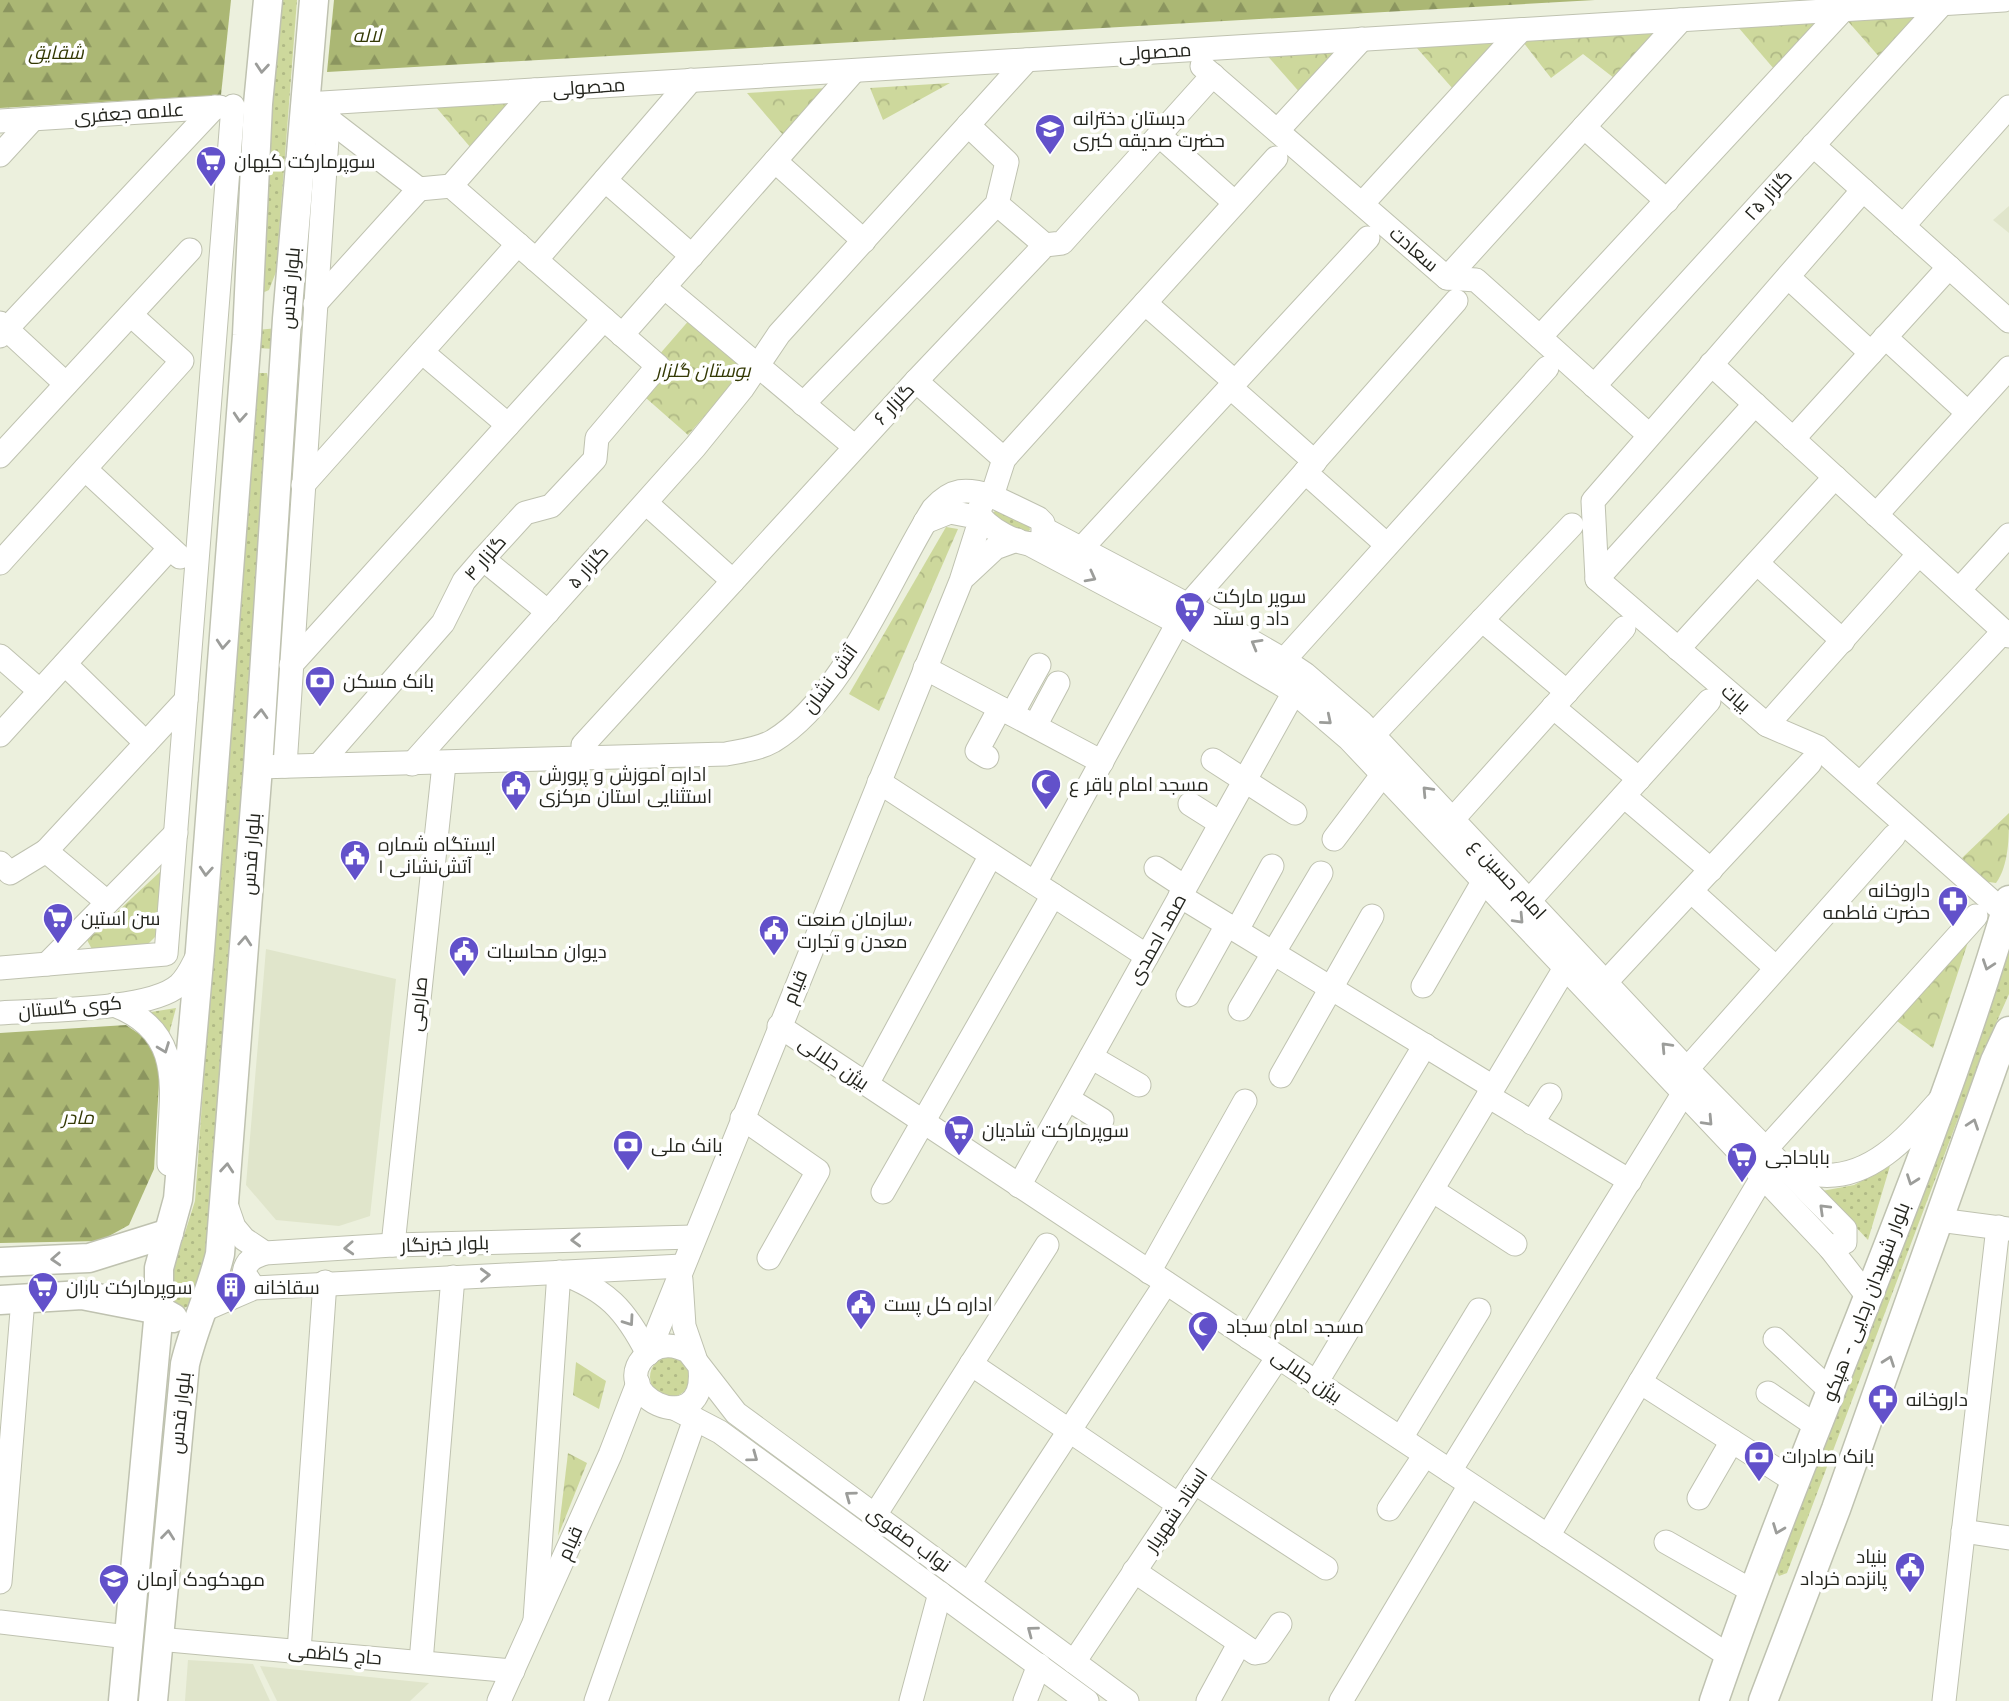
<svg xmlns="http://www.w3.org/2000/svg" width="2009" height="1701" viewBox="0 0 2009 1701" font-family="'Libre Baskerville',Cairo,serif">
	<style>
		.built { fill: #e0e5cb }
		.grass { fill: url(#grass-dots) }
		.forest { fill: url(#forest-firs) }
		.park { fill: url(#park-crowns) }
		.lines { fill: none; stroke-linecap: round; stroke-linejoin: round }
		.minor-casing { stroke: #bfc2b0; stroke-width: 25 }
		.major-casing { stroke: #bfc2b0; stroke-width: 31 }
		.minor { stroke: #fff; stroke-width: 23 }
		.major { stroke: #fff; stroke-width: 28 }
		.oneway { stroke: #9c9d9a }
		.labels { text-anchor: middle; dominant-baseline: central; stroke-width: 7; stroke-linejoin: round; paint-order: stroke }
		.park-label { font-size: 19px; font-style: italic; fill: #333904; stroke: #fff }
		.street-label { font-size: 19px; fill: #24251e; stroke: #fff }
		.poi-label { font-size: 19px; fill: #24251e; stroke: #fff; text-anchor: start }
	</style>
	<defs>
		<pattern id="grass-dots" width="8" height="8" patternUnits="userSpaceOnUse" patternTransform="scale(1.75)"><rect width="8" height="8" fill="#cdd89c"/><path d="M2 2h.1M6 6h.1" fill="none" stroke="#b0b986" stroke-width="1.8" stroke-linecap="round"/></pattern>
		<pattern id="forest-firs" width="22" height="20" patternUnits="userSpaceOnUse" patternTransform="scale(1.75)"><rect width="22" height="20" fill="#abb774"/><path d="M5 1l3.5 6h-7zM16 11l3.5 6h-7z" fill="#8b955f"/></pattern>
		<pattern id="park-crowns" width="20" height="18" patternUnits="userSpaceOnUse" patternTransform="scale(1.75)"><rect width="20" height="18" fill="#cdd89c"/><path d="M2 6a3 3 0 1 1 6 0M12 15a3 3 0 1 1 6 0" fill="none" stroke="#b0b986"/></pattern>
	</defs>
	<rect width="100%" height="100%" fill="#ecf0dd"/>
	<!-- built -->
	<g class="built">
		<path d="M2009,206V233L1993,220Z"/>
		<path d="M266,949L396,979L370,1216L339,1226L276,1220L246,1185Z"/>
		<path d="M188,1660L253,1664L270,1701H185Z"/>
		<path d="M260,1666L429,1683L410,1701H277Z"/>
	</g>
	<!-- grass -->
	<g class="grass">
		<path d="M275,0H297L276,272L269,290L260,294Z"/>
		<path d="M278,328L275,349L256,348L257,330Z"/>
		<path d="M257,373H267L269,384L265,496L208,1252L193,1304L182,1309L171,1303L168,1286L195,1201L253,388Z"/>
		<path d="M996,509L1029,524L1030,530L1024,534L997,520L993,514Z"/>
		<path d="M2009,947V994L1982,1055L1787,1573L1779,1576L1775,1568Z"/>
		<path d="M176,1008L169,1034L151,1012Z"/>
		<path d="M1890,1166L1868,1240L1822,1191L1854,1185Z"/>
		<circle cx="670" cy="1377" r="20"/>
	</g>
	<!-- forest -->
	<g class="forest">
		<path d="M0,0H231L221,95L0,108Z"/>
		<path d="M334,0H1595L327,72Z"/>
		<path d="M126,1025L148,1040L160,1065L154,1169L129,1225L100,1241L0,1243V1033Z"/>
	</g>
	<!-- park -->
	<g class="park">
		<path d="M1925,13L1882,60L1845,18Z"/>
		<path d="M1817,22L1774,69L1738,27Z"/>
		<path d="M1657,31L1614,78L1583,54L1551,78L1520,38Z"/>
		<path d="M1496,42L1453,89L1416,47Z"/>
		<path d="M1345,48L1302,95L1265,53Z"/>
		<path d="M950,83L883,120L870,88Z"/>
		<path d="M827,88L783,135L747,93Z"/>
		<path d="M515,101L471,148L435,106Z"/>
		<path d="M691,318L747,367L688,435L646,398L672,368L658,356Z"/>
		<path d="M946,527L958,529L879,711L849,694Z"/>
		<path d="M2009,813C2009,837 2009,865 1996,883L1982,881L1962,858Z"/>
		<path d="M162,870L159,933L145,947L94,953L87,940Z"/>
		<path d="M1972,930L1933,1048L1893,1018Z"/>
		<path d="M576,1362L606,1381L599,1409L573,1395Z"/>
		<path d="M568,1453L587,1463L558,1536Z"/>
	</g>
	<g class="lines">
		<!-- minor casing -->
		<g class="minor-casing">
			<g id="minor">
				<path d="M1202,66L1447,278L1476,280L1649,435"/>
				<path d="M306,104L2004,0"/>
				<path d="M0,121L220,107"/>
				<path d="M1584,127L1667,201"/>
				<path d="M1278,130L1362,39"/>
				<path d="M1159,135L1235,203"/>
				<path d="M1813,145L2009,321"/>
				<path d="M0,155L33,119"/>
				<path d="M775,161L864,241"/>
				<path d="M605,180L692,256"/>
				<path d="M451,186L535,90"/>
				<path d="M1863,190L1593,501L1597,579L1767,725L1818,747L2005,913"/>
				<path d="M997,204L1045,245"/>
				<path d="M1362,204L1521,30"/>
				<path d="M1903,226L2009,107"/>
				<path d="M536,260L691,80"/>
				<path d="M1788,277L1871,353"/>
				<path d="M1447,278L1681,20"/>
				<path d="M664,287L855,447"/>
				<path d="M1145,303L1235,382"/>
				<path d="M315,304L419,189"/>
				<path d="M0,323L66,384"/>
				<path d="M622,335L854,71"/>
				<path d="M0,336L215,107"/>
				<path d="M1540,337L1843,10"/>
				<path d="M1885,337L1968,413"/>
				<path d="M422,352L508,425"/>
				<path d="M1711,364L2009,636"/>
				<path d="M916,381L1004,459"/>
				<path d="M1594,386L1942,4"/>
				<path d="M1230,387L1315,462"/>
				<path d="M803,404L997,204L1007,162L968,125"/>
				<path d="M1793,439L1949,267"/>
				<path d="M0,456L190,250"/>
				<path d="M85,469L180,557"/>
				<path d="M1305,472L1387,545"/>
				<path d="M303,485L518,244"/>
				<path d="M992,496L1038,518L1043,523V537L1038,543C1022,548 983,527 978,511L985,499Z"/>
				<path d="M646,503L733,581"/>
				<path d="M1876,515L2009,368"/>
				<path d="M1044,529L1188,605L1284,660L1305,674L1362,723L1687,1069L1845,1229V1242L1830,1248"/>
				<path d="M1031,545L1178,623L1294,692L1349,739L1830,1248L1869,1298"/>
				<path d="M1081,549L1368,238"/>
				<path d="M483,559L548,612"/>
				<path d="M0,563L182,361L131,315"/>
				<path d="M1757,563L1843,641"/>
				<path d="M965,576L995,548L1017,540"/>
				<path d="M1597,579L1755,404"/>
				<path d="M1959,590L2009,535"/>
				<path d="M1188,605L1456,301"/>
				<path d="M1482,620L1567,692"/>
				<path d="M1678,649L1835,477"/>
				<path d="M0,656L40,691"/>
				<path d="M1284,660L1547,368"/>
				<path d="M65,664L146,743"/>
				<path d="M291,665L604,319"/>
				<path d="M925,668L1102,762"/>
				<path d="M1553,707L1639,779"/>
				<path d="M1012,714L1039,665"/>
				<path d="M1767,725L1919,554"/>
				<path d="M1035,726L1058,683"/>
				<path d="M1374,734L1572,525"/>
				<path d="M0,735L170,548"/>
				<path d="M583,745L916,381L1045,245L1062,243L1213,75"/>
				<path d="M987,757L977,751L1000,708"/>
				<path d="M1213,760L1295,813"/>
				<path d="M412,764L695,447L742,389L779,334L1027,60"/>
				<path d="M319,765L443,623L464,581L483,559L525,513L551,506L595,459L597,438L658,366L451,186L419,189L328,119"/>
				<path d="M285,766L329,109"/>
				<path d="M258,767L726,754C742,751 759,749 773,741C844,698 889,579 933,509C952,488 966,488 992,496L1004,459L1276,158"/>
				<path d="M879,782L1147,956"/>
				<path d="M1860,784L2004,631"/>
				<path d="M1624,796L1711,870"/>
				<path d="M1190,804L1220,823"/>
				<path d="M1453,819L1624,628"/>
				<path d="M1334,839L1383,774"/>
				<path d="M46,851L186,700"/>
				<path d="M0,863L10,873L46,851L107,902"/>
				<path d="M1156,868L1185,887"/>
				<path d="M1035,883L1178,623"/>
				<path d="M1691,891L1776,968"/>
				<path d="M1180,896L1493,1087"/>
				<path d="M1529,901L1709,701"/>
				<path d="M1237,930L1272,866"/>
				<path d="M47,964L176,833"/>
				<path d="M0,968L166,954L233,106"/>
				<path d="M1605,983L1810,763"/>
				<path d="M1423,986L1483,882"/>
				<path d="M1188,995L1227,925"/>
				<path d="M114,1005C191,1034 168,1099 169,1164"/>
				<path d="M1240,1009L1321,873"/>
				<path d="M0,1013C41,1010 150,1011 179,985C189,976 193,964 199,953"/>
				<path d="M779,1026L1729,1656"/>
				<path d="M1091,1057L1139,1085"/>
				<path d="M1687,1069L1894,836"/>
				<path d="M1281,1076L1372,916"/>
				<path d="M867,1084L991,855"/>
				<path d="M1488,1096L1630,1181"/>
				<path d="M1068,1099L1102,1120"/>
				<path d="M742,1118L818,1171L769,1258"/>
				<path d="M1532,1123L1550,1095"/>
				<path d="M1765,1150L1976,916"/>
				<path d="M1781,1167C1793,1170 1806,1174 1819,1175C1871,1180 1908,1136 1939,1101"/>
				<path d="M1019,1186L1294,692"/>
				<path d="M1432,1190L1515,1244"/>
				<path d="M883,1192L1053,895"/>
				<path d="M225,1201L234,1227L244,1239L265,1253L393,1245L693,1237"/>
				<path d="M1939,1220L2009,1229"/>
				<path d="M393,1245L444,764"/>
				<path d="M1149,1272L1245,1101"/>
				<path d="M681,1280L684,1326L695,1358"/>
				<path d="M254,1288L244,1273C246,1260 254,1257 265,1253"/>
				<path d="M201,1311L254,1288L682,1266"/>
				<path d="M1249,1338L1425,1045"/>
				<path d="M1775,1339L1832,1392"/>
				<path d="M648,1354L961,581L981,518L950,512L925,522"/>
				<path d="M971,1364L1179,1505"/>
				<path d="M700,1368C708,1447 596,1391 651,1351C663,1343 675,1345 688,1351L736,1413L1127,1701"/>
				<path d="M1640,1382L1796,1482"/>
				<path d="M1316,1383L1565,968"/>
				<path d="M1768,1393L1818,1427"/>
				<path d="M674,1408L720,1432L1087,1701"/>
				<path d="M1401,1438L1479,1310"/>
				<path d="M1450,1471L1683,1094"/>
				<path d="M1194,1482L1326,1568"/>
				<path d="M1699,1498L1732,1441"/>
				<path d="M1389,1509L1425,1455"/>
				<path d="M875,1515L1047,1245"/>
				<path d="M1963,1531L2009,1538"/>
				<path d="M1548,1536L1762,1178"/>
				<path d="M1666,1542L1754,1592"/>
				<path d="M1134,1571L1255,1653L1261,1652L1280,1624"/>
				<path d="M0,1582L23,1299"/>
				<path d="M969,1584L1166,1283"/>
				<path d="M535,1620L559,1272C607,1290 625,1309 648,1354"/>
				<path d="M0,1622L128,1637"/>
				<path d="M158,1639L513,1671"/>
				<path d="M299,1651L325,1282"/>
				<path d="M421,1662L453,1277"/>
				<path d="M1074,1662L1278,1357"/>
				<path d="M499,1701L610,1455L638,1383"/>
				<path d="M596,1701L695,1419"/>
				<path d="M911,1701L940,1593"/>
				<path d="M1025,1701L1039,1665"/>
				<path d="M1208,1701L1239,1644"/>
				<path d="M1341,1701L1470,1485"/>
				<path d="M1944,1701L1998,1227"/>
			</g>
		</g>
		<!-- major casing -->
		<g class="major-casing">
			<g id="major">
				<path d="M0,1262L89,1258L169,1233"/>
				<path d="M0,1300L82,1295L159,1310L173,1318"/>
				<path d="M123,1701L159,1310V1268L178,1199L200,950L247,335L258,104L268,0"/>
				<path d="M153,1701L185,1364C194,1326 211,1292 220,1254L258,767L287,319L314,0"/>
				<path d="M1714,1701C1806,1432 1929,1174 2009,900"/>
				<path d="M1763,1701L1836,1509L1995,1061L2009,1031"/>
			</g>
		</g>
		<!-- minor -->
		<use href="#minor" class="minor"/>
		<!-- major -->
		<use href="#major" class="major"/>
	</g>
	<!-- one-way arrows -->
	<defs><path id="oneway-chevron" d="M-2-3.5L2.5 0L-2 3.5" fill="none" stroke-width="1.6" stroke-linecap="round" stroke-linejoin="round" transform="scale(1.75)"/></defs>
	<g class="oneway">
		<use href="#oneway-chevron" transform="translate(262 68) rotate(95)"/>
		<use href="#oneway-chevron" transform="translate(240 417) rotate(94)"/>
		<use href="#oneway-chevron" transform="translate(1091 577) rotate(28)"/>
		<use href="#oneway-chevron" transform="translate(223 644) rotate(94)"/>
		<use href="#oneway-chevron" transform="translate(1256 644) rotate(-150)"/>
		<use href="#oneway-chevron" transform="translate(261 714) rotate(-87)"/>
		<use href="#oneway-chevron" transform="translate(1327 720) rotate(40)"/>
		<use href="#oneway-chevron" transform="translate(1427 791) rotate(-133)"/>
		<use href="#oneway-chevron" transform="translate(206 871) rotate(94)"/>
		<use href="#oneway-chevron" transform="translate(1519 919) rotate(47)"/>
		<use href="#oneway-chevron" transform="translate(245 941) rotate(-86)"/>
		<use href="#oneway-chevron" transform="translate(1988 965) rotate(109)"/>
		<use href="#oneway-chevron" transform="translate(1666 1047) rotate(-133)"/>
		<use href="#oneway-chevron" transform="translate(164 1048) rotate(69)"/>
		<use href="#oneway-chevron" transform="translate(1708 1121) rotate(47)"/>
		<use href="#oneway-chevron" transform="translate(1973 1124) rotate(-71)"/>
		<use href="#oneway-chevron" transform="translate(227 1168) rotate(-85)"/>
		<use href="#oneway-chevron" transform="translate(1912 1180) rotate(110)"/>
		<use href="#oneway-chevron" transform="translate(1824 1209) rotate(-136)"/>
		<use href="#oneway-chevron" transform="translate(576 1240) rotate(178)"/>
		<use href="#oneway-chevron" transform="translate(349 1248) rotate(177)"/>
		<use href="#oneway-chevron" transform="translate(56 1259) rotate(177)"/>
		<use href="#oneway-chevron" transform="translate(485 1275) rotate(-2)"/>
		<use href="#oneway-chevron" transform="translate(629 1321) rotate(55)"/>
		<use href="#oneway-chevron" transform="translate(1889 1361) rotate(-70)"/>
		<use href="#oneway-chevron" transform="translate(753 1457) rotate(36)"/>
		<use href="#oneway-chevron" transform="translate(850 1496) rotate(-144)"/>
		<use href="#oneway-chevron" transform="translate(1778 1529) rotate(111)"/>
		<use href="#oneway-chevron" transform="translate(168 1535) rotate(-84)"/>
		<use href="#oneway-chevron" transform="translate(1032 1631) rotate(-143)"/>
	</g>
	<!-- icons -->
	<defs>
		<g id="school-pin" transform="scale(1.575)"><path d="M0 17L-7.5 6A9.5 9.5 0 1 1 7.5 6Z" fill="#6251ca" stroke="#fff"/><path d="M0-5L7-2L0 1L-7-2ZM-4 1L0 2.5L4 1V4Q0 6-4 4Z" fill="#fff"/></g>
		<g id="supermarket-pin" transform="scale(1.575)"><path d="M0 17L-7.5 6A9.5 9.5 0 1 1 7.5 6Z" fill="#6251ca" stroke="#fff"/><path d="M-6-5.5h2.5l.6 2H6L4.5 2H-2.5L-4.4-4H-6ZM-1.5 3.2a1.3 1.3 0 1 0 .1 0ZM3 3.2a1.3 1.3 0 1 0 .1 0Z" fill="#fff"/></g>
		<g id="bank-pin" transform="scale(1.575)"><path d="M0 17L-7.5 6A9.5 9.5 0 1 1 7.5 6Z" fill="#6251ca" stroke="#fff"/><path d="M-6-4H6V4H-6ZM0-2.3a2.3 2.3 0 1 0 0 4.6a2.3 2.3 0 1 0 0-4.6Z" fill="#fff"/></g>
		<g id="mosque-pin" transform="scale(1.575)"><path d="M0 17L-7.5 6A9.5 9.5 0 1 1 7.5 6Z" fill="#6251ca" stroke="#fff"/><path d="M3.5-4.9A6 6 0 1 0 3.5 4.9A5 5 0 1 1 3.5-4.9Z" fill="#fff"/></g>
		<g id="civic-pin" transform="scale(1.575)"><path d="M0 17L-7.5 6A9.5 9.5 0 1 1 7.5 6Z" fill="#6251ca" stroke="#fff"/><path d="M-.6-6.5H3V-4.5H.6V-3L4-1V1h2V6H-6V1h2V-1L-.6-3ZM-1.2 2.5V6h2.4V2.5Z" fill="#fff"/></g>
		<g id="pharmacy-pin" transform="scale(1.575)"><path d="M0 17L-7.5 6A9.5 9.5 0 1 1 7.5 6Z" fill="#6251ca" stroke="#fff"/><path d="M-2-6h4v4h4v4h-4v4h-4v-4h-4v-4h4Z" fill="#fff"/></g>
		<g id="building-pin" transform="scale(1.575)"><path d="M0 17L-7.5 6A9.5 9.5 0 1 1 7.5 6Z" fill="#6251ca" stroke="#fff"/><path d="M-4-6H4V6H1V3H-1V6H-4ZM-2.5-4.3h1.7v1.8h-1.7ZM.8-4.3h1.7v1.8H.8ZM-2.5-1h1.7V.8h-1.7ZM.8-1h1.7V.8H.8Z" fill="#fff"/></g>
	</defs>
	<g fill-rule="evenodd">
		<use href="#school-pin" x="1050" y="129"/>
		<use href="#supermarket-pin" x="211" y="161"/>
		<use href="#supermarket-pin" x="1190" y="607"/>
		<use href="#bank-pin" x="320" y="681"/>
		<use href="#mosque-pin" x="1046" y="784"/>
		<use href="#civic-pin" x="516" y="785"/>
		<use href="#civic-pin" x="355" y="855"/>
		<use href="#pharmacy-pin" x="1953" y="901"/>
		<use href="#supermarket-pin" x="58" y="918"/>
		<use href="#civic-pin" x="774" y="930"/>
		<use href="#civic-pin" x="464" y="951"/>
		<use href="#supermarket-pin" x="959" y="1130"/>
		<use href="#bank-pin" x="628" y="1145"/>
		<use href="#supermarket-pin" x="1742" y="1157"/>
		<use href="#supermarket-pin" x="43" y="1287"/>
		<use href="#building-pin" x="231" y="1287"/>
		<use href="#civic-pin" x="861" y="1304"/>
		<use href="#mosque-pin" x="1203" y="1326"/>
		<use href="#pharmacy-pin" x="1883" y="1399"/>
		<use href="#bank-pin" x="1759" y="1456"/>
		<use href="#civic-pin" x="1910" y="1567"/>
		<use href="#school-pin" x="114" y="1579"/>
	</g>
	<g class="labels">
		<!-- park labels -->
		<g class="park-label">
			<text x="367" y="35">لاله</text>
			<text x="56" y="52">شقایق</text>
			<text x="703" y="370">بوستان گلزار</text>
			<text x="78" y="1117">مادر</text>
		</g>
		<!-- street labels -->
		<g class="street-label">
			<text transform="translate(1155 52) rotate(-4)">محصولی</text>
			<text transform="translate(589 87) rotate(-4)">محصولی</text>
			<text transform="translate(129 113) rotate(-4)">علامه جعفری</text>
			<text transform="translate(1768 195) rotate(-48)">گلزار ۲۵</text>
			<text transform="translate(1414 249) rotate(41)">سعادت</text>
			<text transform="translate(290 288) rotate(-85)">بلوار قدس</text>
			<text transform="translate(894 404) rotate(-47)">گلزار ۶</text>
			<text transform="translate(485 558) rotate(-49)">گلزار ۴</text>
			<text transform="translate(588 567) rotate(-48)">گلزار ۵</text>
			<text transform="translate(830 679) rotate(-54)">آتش نشان</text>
			<text transform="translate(1736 698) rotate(41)">بیات</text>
			<text transform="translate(251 854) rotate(-86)">بلوار قدس</text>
			<text transform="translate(1508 879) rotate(47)">امام حسین ع</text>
			<text transform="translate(1157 939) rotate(-61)">صمد احمدی</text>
			<text transform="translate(795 987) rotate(-68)">قیام</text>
			<text transform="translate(418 1004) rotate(-84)">صارمی</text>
			<text transform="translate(70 1007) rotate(-5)">کوی گلستان</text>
			<text transform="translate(834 1063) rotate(34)">بیژن جلالی</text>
			<text transform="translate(445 1244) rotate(-2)">بلوار خبرنگار</text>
			<text transform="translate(1866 1302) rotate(-69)">بلوار شهیدان رجایی - هپکو</text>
			<text transform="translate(1307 1376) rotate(34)">بیژن جلالی</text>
			<text transform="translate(180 1413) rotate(-84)">بلوار قدس</text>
			<text transform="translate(1176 1510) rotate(-56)">استاد شهریار</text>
			<text transform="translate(909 1539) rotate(36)">نواب صفوی</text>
			<text transform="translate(570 1543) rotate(-66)">قیام</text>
			<text transform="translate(335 1654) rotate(5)">حاج کاظمی</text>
		</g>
		<!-- poi labels -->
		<g class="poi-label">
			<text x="1073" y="118">دبستان دخترانه<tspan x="1073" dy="22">حضرت صدیقه کبری</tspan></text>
			<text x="234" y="161">سوپرمارکت کیهان</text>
			<text x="1213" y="596">سوپر مارکت<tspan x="1213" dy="22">داد و ستد</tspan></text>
			<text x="343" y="681">بانک مسکن</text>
			<text x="539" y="774">اداره آموزش و پرورش<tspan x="539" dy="22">استثنایی استان مرکزی</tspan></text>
			<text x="1069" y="784">مسجد امام باقر ع</text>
			<text x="378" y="844">ایستگاه شماره<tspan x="378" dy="22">۱ آتش‌نشانی</tspan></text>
			<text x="1930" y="890" text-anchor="end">داروخانه<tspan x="1930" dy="22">حضرت فاطمه</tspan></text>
			<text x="81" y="918">سن استین</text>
			<text x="797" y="919">سازمان صنعت،<tspan x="797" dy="22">معدن و تجارت</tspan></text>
			<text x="487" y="951">دیوان محاسبات</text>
			<text x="982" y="1130">سوپرمارکت شادیان</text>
			<text x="651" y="1145">بانک ملی</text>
			<text x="1765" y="1157">باباحاجی</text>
			<text x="66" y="1287">سوپرمارکت باران</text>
			<text x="254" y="1287">سقاخانه</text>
			<text x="884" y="1304">اداره کل پست</text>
			<text x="1226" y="1326">مسجد امام سجاد</text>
			<text x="1906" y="1399">داروخانه</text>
			<text x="1782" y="1456">بانک صادرات</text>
			<text x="1887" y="1556" text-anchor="end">بنیاد<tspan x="1887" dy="22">پانزده خرداد</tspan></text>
			<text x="137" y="1579">مهدکودک آرمان</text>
		</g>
	</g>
</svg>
